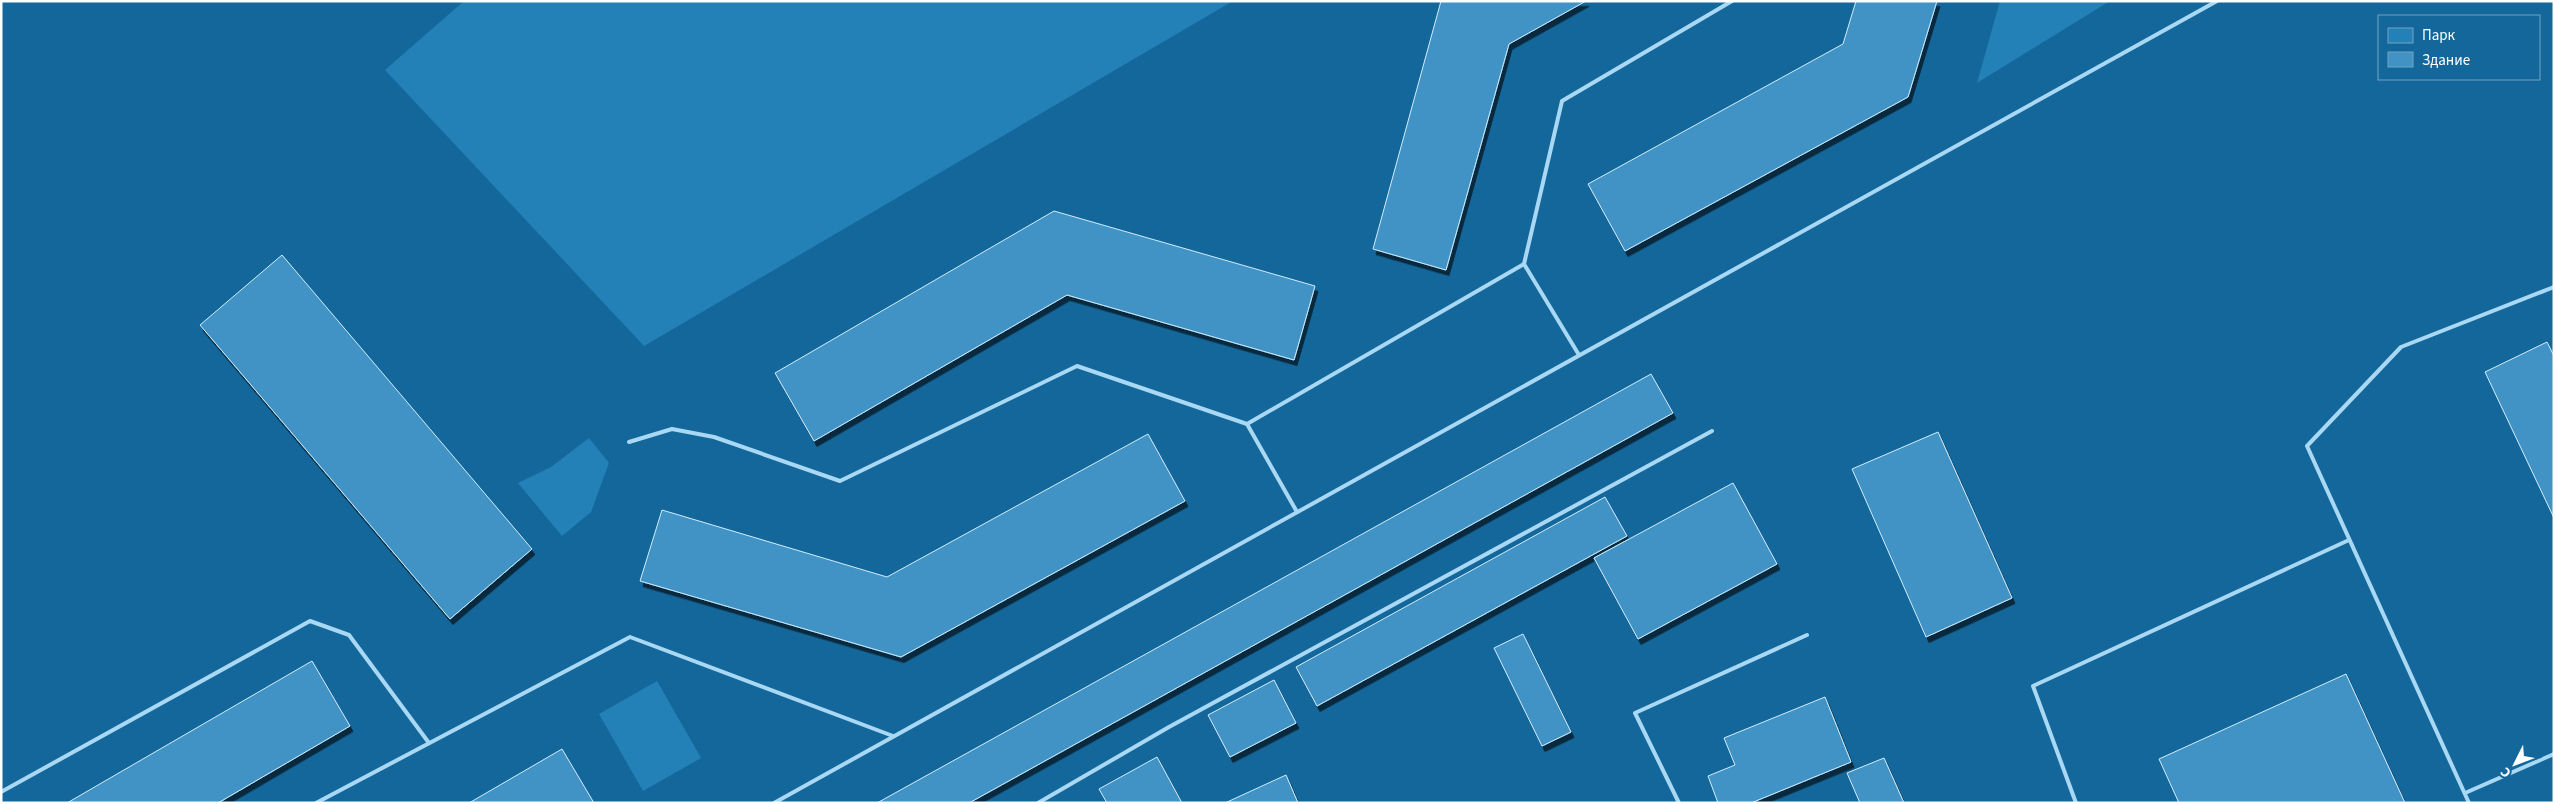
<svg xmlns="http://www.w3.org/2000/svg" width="2555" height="804" viewBox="0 0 2555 804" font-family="'Source Sans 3',sans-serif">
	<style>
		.green { fill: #2381b8 }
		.building { fill: #4193c4; stroke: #d0edfd; filter: url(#shadow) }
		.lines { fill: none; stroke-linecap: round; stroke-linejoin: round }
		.service { stroke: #a8d8f3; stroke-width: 4 }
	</style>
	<defs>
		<filter id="shadow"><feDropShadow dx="3" dy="5.5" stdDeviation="0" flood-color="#0009"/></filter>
	</defs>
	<rect width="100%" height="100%" fill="#14679b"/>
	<!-- green -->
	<g class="green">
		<path d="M464,1H1233L644,346L385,70Z"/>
		<path d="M2000,1H2110L1977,83Z"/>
		<path d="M589,438L609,463L591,512L562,536L518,483L551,467Z"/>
		<path d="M657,681L701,758L643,791L599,714Z"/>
	</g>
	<!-- building -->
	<g class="building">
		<path d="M1441,1H1586L1509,44L1446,270L1373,249Z"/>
		<path d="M1856,1H1937L1908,97L1625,251L1588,184L1843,44Z"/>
		<path d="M1054,211L1315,286L1294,360L1067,295L814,441L775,373Z"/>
		<path d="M282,255L532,549L450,619L200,325Z"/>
		<path d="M2547,342L2554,356V518L2485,372Z"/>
		<path d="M1651,374L1673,413L969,803H877Z"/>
		<path d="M1938,432L2012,598L1926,637L1852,469Z"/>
		<path d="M1148,434L1185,501L901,657L640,581L662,510L887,577Z"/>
		<path d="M1733,483L1777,564L1638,639L1594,558Z"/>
		<path d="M1605,497L1627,536L1317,706L1296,667Z"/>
		<path d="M1523,634L1571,732L1542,746L1494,648Z"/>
		<path d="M312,661L350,726L218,803H67Z"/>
		<path d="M2346,674L2405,803H2179L2159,759Z"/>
		<path d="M1274,680L1296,723L1230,757L1208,715Z"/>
		<path d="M1825,697L1851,762L1751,803H1718L1708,776L1735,765L1724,738Z"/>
		<path d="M562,749L594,803H469Z"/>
		<path d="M1157,757L1182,803H1107L1099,789Z"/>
		<path d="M1884,758L1904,803H1860L1847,773Z"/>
		<path d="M1286,775L1298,803H1225Z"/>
	</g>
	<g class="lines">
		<!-- service -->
		<g class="service">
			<path d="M1524,264L1579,355"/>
			<path d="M1247,424L1297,512"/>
			<path d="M629,442L672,429L714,437L840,481L1077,366L1247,424L1524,264L1562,101L1732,1"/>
			<path d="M1,792L310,621L349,635L429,743"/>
			<path d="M2465,793L2554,754"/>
			<path d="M316,803L630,637L893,736"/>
			<path d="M774,803L2217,1"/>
			<path d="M1038,803L1169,727L1712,431"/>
			<path d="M1679,803L1635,713L1807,635"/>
			<path d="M2076,803L2033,686L2349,540"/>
			<path d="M2469,803L2307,446L2401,347L2554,287"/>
		</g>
	</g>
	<!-- border -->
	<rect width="2555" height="804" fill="none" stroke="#ffffff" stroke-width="5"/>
	<!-- legend -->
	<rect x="2378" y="15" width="162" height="65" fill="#14679b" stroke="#72a4c3"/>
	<rect x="2388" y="28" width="25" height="15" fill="#2381b8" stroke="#72a4c3"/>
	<text x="2422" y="40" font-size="15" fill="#ffffff">Парк</text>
	<rect x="2388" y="52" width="25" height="15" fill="#4193c4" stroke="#72a4c3"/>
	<text x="2422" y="65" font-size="15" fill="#ffffff">Здание</text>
	<!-- north arrow -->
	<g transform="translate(2515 764) rotate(228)" stroke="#14679b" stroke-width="4" paint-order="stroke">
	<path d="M0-4L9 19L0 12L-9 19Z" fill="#ffffff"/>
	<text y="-8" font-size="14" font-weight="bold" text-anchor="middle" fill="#ffffff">С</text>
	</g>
</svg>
